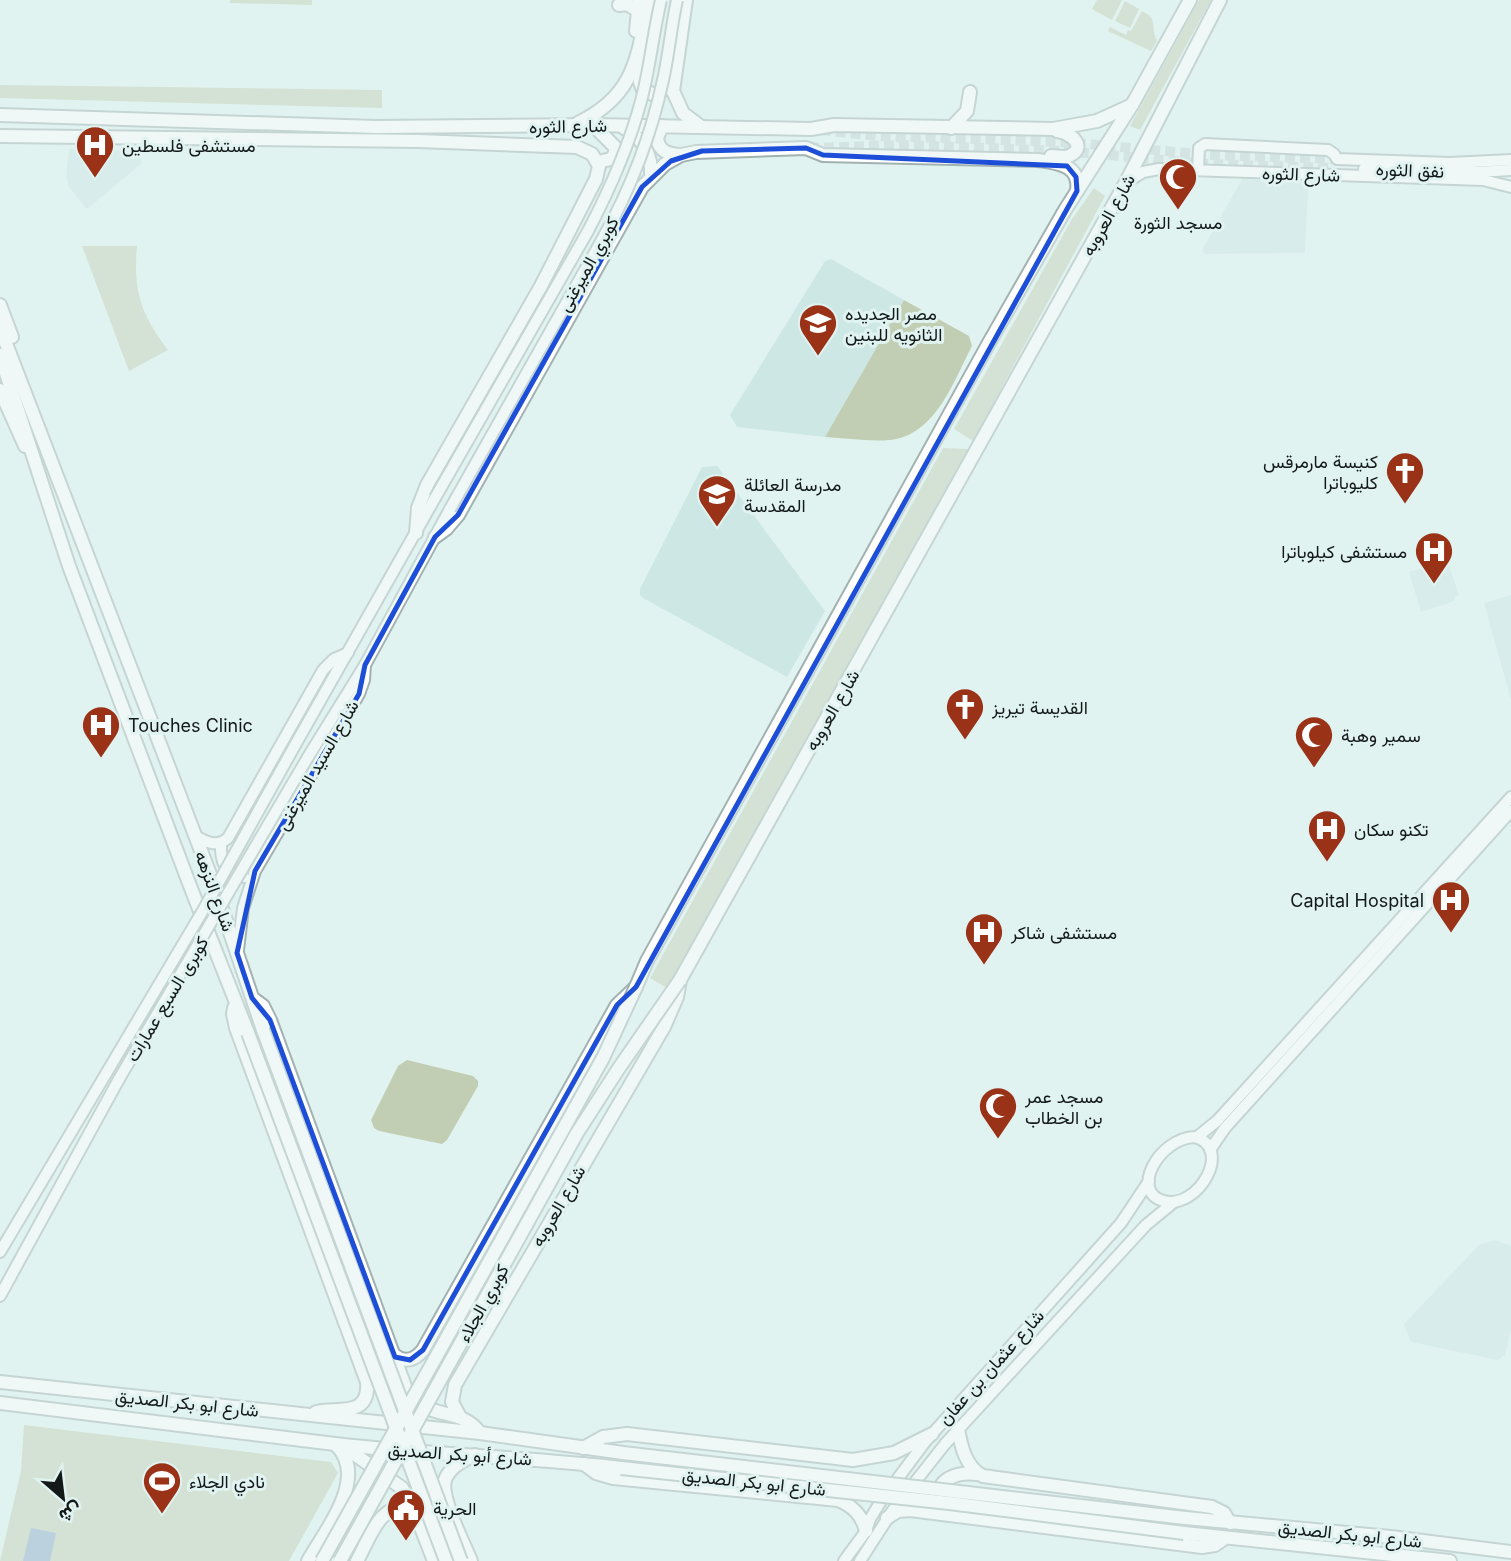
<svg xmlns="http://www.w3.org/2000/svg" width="1511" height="1561" viewBox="0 0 1511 1561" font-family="Inter,Vazirmatn,sans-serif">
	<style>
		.built { fill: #cce7e4 }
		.green { fill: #c2ceb3 }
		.water { fill: #8ca9c8 }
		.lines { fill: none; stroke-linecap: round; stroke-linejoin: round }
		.secondary-tunnel { stroke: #c2d2d0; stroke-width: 10; stroke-dasharray: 10 5; stroke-linecap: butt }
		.secondary-casing { stroke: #a1b2b0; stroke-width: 14 }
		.primary-casing { stroke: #a1b2b0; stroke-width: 16 }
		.trunk-casing { stroke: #a1b2b0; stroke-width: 16 }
		.secondary { stroke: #fff; stroke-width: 10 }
		.primary { stroke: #fff; stroke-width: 12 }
		.trunk { stroke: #fff; stroke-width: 12 }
		.secondary-bridge-casing { stroke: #a1b2b0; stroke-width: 14; stroke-linecap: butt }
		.primary-bridge-casing { stroke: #a1b2b0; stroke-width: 16; stroke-linecap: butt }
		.trunk-bridge-casing { stroke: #a1b2b0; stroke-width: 16; stroke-linecap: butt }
		.secondary-bridge { stroke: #fff; stroke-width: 10 }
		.primary-bridge { stroke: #fff; stroke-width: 12 }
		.trunk-bridge { stroke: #fff; stroke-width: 12 }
		.marked { fill: none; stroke: #1d4ed8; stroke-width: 5; stroke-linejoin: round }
		.labels { text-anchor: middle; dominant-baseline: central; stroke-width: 6; stroke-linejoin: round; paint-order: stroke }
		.street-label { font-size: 18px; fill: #121918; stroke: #e1f3f1 }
		.poi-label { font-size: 18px; fill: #121918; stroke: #e1f3f1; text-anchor: start }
	</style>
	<rect width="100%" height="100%" fill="#e1f3f1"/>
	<!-- built -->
	<g class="built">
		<path d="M69,149L138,151L142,163L87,209L69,187L66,176Z"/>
		<path d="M1242,179L1304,182L1308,188L1305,253L1204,254L1202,250Z"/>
		<path d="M831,259L904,300L825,437L737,427L730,415L825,261Z"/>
		<path d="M717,466L825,611L787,677L643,598L640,595V589L702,467Z"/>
		<path d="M1447,560L1459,595L1454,597L1455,601L1421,612L1409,572Z"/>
		<path d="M1511,595V700L1484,603Z"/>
		<path d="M1495,1240L1511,1246V1330L1505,1355L1498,1360L1411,1342L1404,1324L1479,1245Z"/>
	</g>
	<!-- green -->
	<g class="green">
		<path d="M230,0H312V5L230,3Z"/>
		<path d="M1097,0H1122L1112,20L1092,9Z"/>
		<path d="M1199,0H1211L1140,130L1130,126Z"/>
		<path d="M1125,1L1139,9L1130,28L1115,21Z"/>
		<path d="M1142,11C1160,20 1149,26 1157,41L1151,51L1108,31L1110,27L1126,35L1128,30L1131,31Z"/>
		<path d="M0,85L382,90V108L0,98Z"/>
		<path d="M1094,188L1105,196L973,441L954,429L1072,219Z"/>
		<path d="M82,246H137C133,292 141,314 168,350L129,371Z"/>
		<path d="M904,300L969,336L972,346C953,382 936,435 890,440C869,442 846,438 825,437Z"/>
		<path d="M943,448L968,449L667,988L650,978Z"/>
		<path d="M407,1060L473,1076L478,1081V1086L447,1140L442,1144L379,1131L374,1128L371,1120L398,1066Z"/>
		<path d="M24,1425L331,1462L338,1473L289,1561H0L21,1471Z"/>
	</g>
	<!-- water -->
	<path class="water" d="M31,1528L56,1533L50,1561H23Z"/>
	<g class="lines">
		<!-- secondary-tunnel -->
		<g class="secondary-tunnel">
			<path d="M821,130L876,136L1064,142L1209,155L1337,159"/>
			<path d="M809,148L904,145L1063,151L1208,164L1333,168"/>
		</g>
		<!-- secondary casing -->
		<g class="secondary-casing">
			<g id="secondary">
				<path d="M1364,169L1478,172L1511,170"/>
				<path d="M1198,170L1199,148L1205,144L1328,150L1334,154L1337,159L1450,163L1511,160"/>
				<path d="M1127,182L1143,172L1159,169L1483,180L1511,187"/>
				<path d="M294,747L435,498"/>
				<path d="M308,757L365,665L450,509"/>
				<path d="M194,835C205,842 217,848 228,838L323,670L334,659L348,653"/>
				<path d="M221,843C220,860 225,876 244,877"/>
				<path d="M238,950L243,908L255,871L359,694L364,680L365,665"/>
				<path d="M1195,1137C1234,1148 1198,1210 1164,1201C1129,1192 1159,1138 1195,1137Z"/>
				<path d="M1197,1137L1217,1121L1511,797"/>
				<path d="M1210,1150L1225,1128L1511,811"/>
				<path d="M0,1252L107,1072"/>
				<path d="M0,1296L119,1079"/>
				<path d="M844,1561L866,1531L870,1519L881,1501L925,1442L1121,1223L1149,1181"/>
				<path d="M860,1561L893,1510L945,1444L1146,1225L1174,1202"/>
			</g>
		</g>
		<!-- primary casing -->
		<g class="primary-casing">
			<g id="primary">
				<path d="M0,305L12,337"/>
				<path d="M0,328L213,882L263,1030"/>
				<path d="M0,355L69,566L192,891L248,1033"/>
				<path d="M0,390L25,446"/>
				<path d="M255,1000L263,1006L270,1020L406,1389C428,1423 460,1405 480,1433"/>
				<path d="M234,1008L233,1014L236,1028L367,1382C370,1418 338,1407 316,1412"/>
				<path d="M393,1354C404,1364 415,1360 423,1350L617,1005L636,987"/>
				<path d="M0,1382L480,1433L623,1453"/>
				<path d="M460,1417L452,1402L455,1385L664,1027L677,997L680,980"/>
				<path d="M958,1429C961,1446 966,1468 983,1476L1212,1507L1224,1513L1230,1523"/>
				<path d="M335,1444C430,1455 526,1457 621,1468"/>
				<path d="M343,1446L402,1488L413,1507L434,1561"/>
				<path d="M583,1448L603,1437L627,1434L853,1460L894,1453L932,1434"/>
				<path d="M584,1464L596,1473L613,1478L838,1500C853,1506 862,1515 866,1531"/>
				<path d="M937,1500C938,1477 958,1472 977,1474"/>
				<path d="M887,1518L898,1511L910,1510L1202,1547L1215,1545L1225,1538"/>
				<path d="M1185,1518L1391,1537L1511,1552"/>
				<path d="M1184,1533L1450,1561"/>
				<path d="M471,1561C464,1543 440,1498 445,1480C449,1468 463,1460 475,1455"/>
			</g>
		</g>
		<!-- trunk casing -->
		<g class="trunk-casing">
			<g id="trunk">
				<path d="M686,0L673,91L683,113L700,126"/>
				<path d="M619,5L627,4L637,10"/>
				<path d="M636,31L639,0"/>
				<path d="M640,56V82L643,90L655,95L666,88"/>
				<path d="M0,115L376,127L593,125L811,129L834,125L1053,129L1097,121L1132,105"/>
				<path d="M578,123C636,95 637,57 649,0"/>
				<path d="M593,125L615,147V154L611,159L598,162"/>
				<path d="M662,126L657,138C659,152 668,154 681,155"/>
				<path d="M624,128C643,138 652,155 651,176"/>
				<path d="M951,128L967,111L970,92"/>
				<path d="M0,136L418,141L577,147L592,154L599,166L596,179L541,286L427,485L418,508L416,533"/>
				<path d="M1051,156C1057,156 1063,158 1069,156C1087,148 1073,133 1057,131"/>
				<path d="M435,537L446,529L458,515L642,187L665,164L681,155L696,152L806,148L823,155L1038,160C1058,163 1081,165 1077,191"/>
				<path d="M680,980L1125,184L1220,0"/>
				<path d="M636,987L647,961L990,341L1065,210L1132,105L1190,0"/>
				<path d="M0,1403L335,1444C370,1476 326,1529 308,1561"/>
				<path d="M357,1561C371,1536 379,1502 413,1507"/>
			</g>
		</g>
		<!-- secondary -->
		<use href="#secondary" class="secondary"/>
		<!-- primary -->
		<use href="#primary" class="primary"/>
		<!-- trunk -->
		<use href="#trunk" class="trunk"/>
		<!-- secondary-bridge casing -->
		<g class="secondary-bridge-casing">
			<g id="secondary-bridge">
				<path d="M435,498L588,231C610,189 629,146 641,101C650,68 653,33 661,0"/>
				<path d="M450,509L603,238C631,188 651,136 663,80C669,54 671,27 677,0"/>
				<path d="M107,1072L205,907L294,747"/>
				<path d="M119,1079L308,757"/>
			</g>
		</g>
		<!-- primary-bridge casing -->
		<g class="primary-bridge-casing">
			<g id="primary-bridge">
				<path d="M263,1030L461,1561"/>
				<path d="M248,1033L446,1561"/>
				<path d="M623,1453L1185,1518"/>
				<path d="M621,1468L949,1503L1184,1533"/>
			</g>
		</g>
		<!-- trunk-bridge casing -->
		<g class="trunk-bridge-casing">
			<g id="trunk-bridge">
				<path d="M322,1561L603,1058L636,987"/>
				<path d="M340,1561L577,1133L619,1068L680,980"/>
			</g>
		</g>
		<!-- secondary-bridge -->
		<use href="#secondary-bridge" class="secondary-bridge"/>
		<!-- primary-bridge -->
		<use href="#primary-bridge" class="primary-bridge"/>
		<!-- trunk-bridge -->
		<use href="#trunk-bridge" class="trunk-bridge"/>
	</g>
	<!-- marked area -->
	<path d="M0 0H1511V1561H0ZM806,148L823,155L1067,166L1076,177L1077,191L636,987L617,1005L423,1350L410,1360L395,1357L270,1020L252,998L237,953L255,871L359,694L365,665L435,537L458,515L642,187L671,161L702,151Z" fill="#e1f3f1" fill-opacity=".55" fill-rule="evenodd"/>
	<path class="marked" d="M806,148L823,155L1067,166L1076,177L1077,191L636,987L617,1005L423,1350L410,1360L395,1357L270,1020L252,998L237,953L255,871L359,694L365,665L435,537L458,515L642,187L671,161L702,151Z"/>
	<!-- icons -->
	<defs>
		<g id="hospital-pin" transform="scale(2.0125)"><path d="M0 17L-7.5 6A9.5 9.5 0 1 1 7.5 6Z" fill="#9a3218" stroke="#e1f3f1"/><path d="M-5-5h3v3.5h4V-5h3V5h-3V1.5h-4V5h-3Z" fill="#fff"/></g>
		<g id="mosque-pin" transform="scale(2.0125)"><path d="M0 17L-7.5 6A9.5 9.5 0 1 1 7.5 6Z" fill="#9a3218" stroke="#e1f3f1"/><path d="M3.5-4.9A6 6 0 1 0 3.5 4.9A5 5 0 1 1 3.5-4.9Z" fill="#fff"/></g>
		<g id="school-pin" transform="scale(2.0125)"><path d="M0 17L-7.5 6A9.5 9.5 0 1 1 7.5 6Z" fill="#9a3218" stroke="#e1f3f1"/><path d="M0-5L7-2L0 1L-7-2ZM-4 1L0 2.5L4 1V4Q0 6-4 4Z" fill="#fff"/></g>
		<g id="church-pin" transform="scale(2.0125)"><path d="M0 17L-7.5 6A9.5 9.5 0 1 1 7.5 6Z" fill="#9a3218" stroke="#e1f3f1"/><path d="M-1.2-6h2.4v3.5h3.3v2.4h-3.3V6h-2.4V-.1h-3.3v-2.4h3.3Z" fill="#fff"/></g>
		<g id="stadium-pin" transform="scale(2.0125)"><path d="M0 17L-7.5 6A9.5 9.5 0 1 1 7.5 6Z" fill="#9a3218" stroke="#e1f3f1"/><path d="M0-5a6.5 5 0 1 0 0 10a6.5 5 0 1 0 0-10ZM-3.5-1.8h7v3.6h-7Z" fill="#fff"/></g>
		<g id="civic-pin" transform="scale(2.0125)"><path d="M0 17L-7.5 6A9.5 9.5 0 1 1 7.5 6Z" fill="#9a3218" stroke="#e1f3f1"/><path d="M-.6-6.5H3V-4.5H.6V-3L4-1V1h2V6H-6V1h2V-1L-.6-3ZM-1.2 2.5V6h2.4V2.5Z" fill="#fff"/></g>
	</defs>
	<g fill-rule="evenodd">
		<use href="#hospital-pin" x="95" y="145"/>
		<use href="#mosque-pin" x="1178" y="177"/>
		<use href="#school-pin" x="818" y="323"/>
		<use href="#church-pin" x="1405" y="471"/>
		<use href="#school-pin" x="717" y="494"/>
		<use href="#hospital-pin" x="1434" y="551"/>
		<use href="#church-pin" x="965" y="707"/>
		<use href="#hospital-pin" x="101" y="725"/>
		<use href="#mosque-pin" x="1314" y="735"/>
		<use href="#hospital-pin" x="1327" y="829"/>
		<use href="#hospital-pin" x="1451" y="900"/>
		<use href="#hospital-pin" x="984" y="932"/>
		<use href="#mosque-pin" x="998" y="1106"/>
		<use href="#stadium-pin" x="162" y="1481"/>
		<use href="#civic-pin" x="406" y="1508"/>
	</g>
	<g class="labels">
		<!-- street labels -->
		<g class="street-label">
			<text transform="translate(568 126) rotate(-1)">شارع الثوره</text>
			<text transform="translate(1410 170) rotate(2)">نفق الثوره</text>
			<text transform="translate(1301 174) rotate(2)">شارع الثوره</text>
			<text transform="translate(1108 215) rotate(-61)">شارع العروبه</text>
			<text transform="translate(588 264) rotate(-61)">كوبري الميرغنى</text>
			<text transform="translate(832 710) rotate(-60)">شارع العروبه</text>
			<text transform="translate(317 765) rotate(-60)">شارع السيد الميرغنى</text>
			<text transform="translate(215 891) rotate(70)">شارع النزهه</text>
			<text transform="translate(167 999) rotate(-59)">كوبرى السبع عمارات</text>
			<text transform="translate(558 1206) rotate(-60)">شارع العروبه</text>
			<text transform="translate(483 1303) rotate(-61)">كوبري الجلاء</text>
			<text transform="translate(991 1367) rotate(-48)">شارع عثمان بن عفان</text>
			<text transform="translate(187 1403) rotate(6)">شارع ابو بكر الصديق</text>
			<text transform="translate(460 1454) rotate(4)">شارع أبو بكر الصديق</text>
			<text transform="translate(754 1482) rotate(6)">شارع ابو بكر الصديق</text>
			<text transform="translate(1350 1534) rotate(6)">شارع ابو بكر الصديق</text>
		</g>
		<!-- poi labels -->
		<g class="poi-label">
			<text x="122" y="145">مستشفى فلسطين</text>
			<text x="1178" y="222" text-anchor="middle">مسجد الثورة</text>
			<text x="845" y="313">مصر الجديده<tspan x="845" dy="21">الثانويه للبنين</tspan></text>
			<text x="1378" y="461" text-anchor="end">كنيسة مارمرقس<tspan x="1378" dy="21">كليوباترا</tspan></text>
			<text x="744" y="484">مدرسة العائلة<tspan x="744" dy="21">المقدسة</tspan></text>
			<text x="1407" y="551" text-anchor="end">مستشفى كيلوباترا</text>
			<text x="992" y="707">القديسة تيريز</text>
			<text x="128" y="725">Touches Clinic</text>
			<text x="1341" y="735">سمير وهبة</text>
			<text x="1354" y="829">تكنو سكان</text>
			<text x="1424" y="900" text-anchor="end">Capital Hospital</text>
			<text x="1011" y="932">مستشفى شاكر</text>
			<text x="1025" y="1096">مسجد عمر<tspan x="1025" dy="21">بن الخطاب</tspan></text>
			<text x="189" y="1481">نادي الجلاء</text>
			<text x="433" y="1508">الحرية</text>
		</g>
	</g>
	<!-- north arrow -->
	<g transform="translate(63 1498) rotate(152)" stroke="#e1f3f1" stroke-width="5" paint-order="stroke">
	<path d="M0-5L12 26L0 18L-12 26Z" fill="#121918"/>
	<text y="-10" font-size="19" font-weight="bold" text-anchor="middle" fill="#121918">ش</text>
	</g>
</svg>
